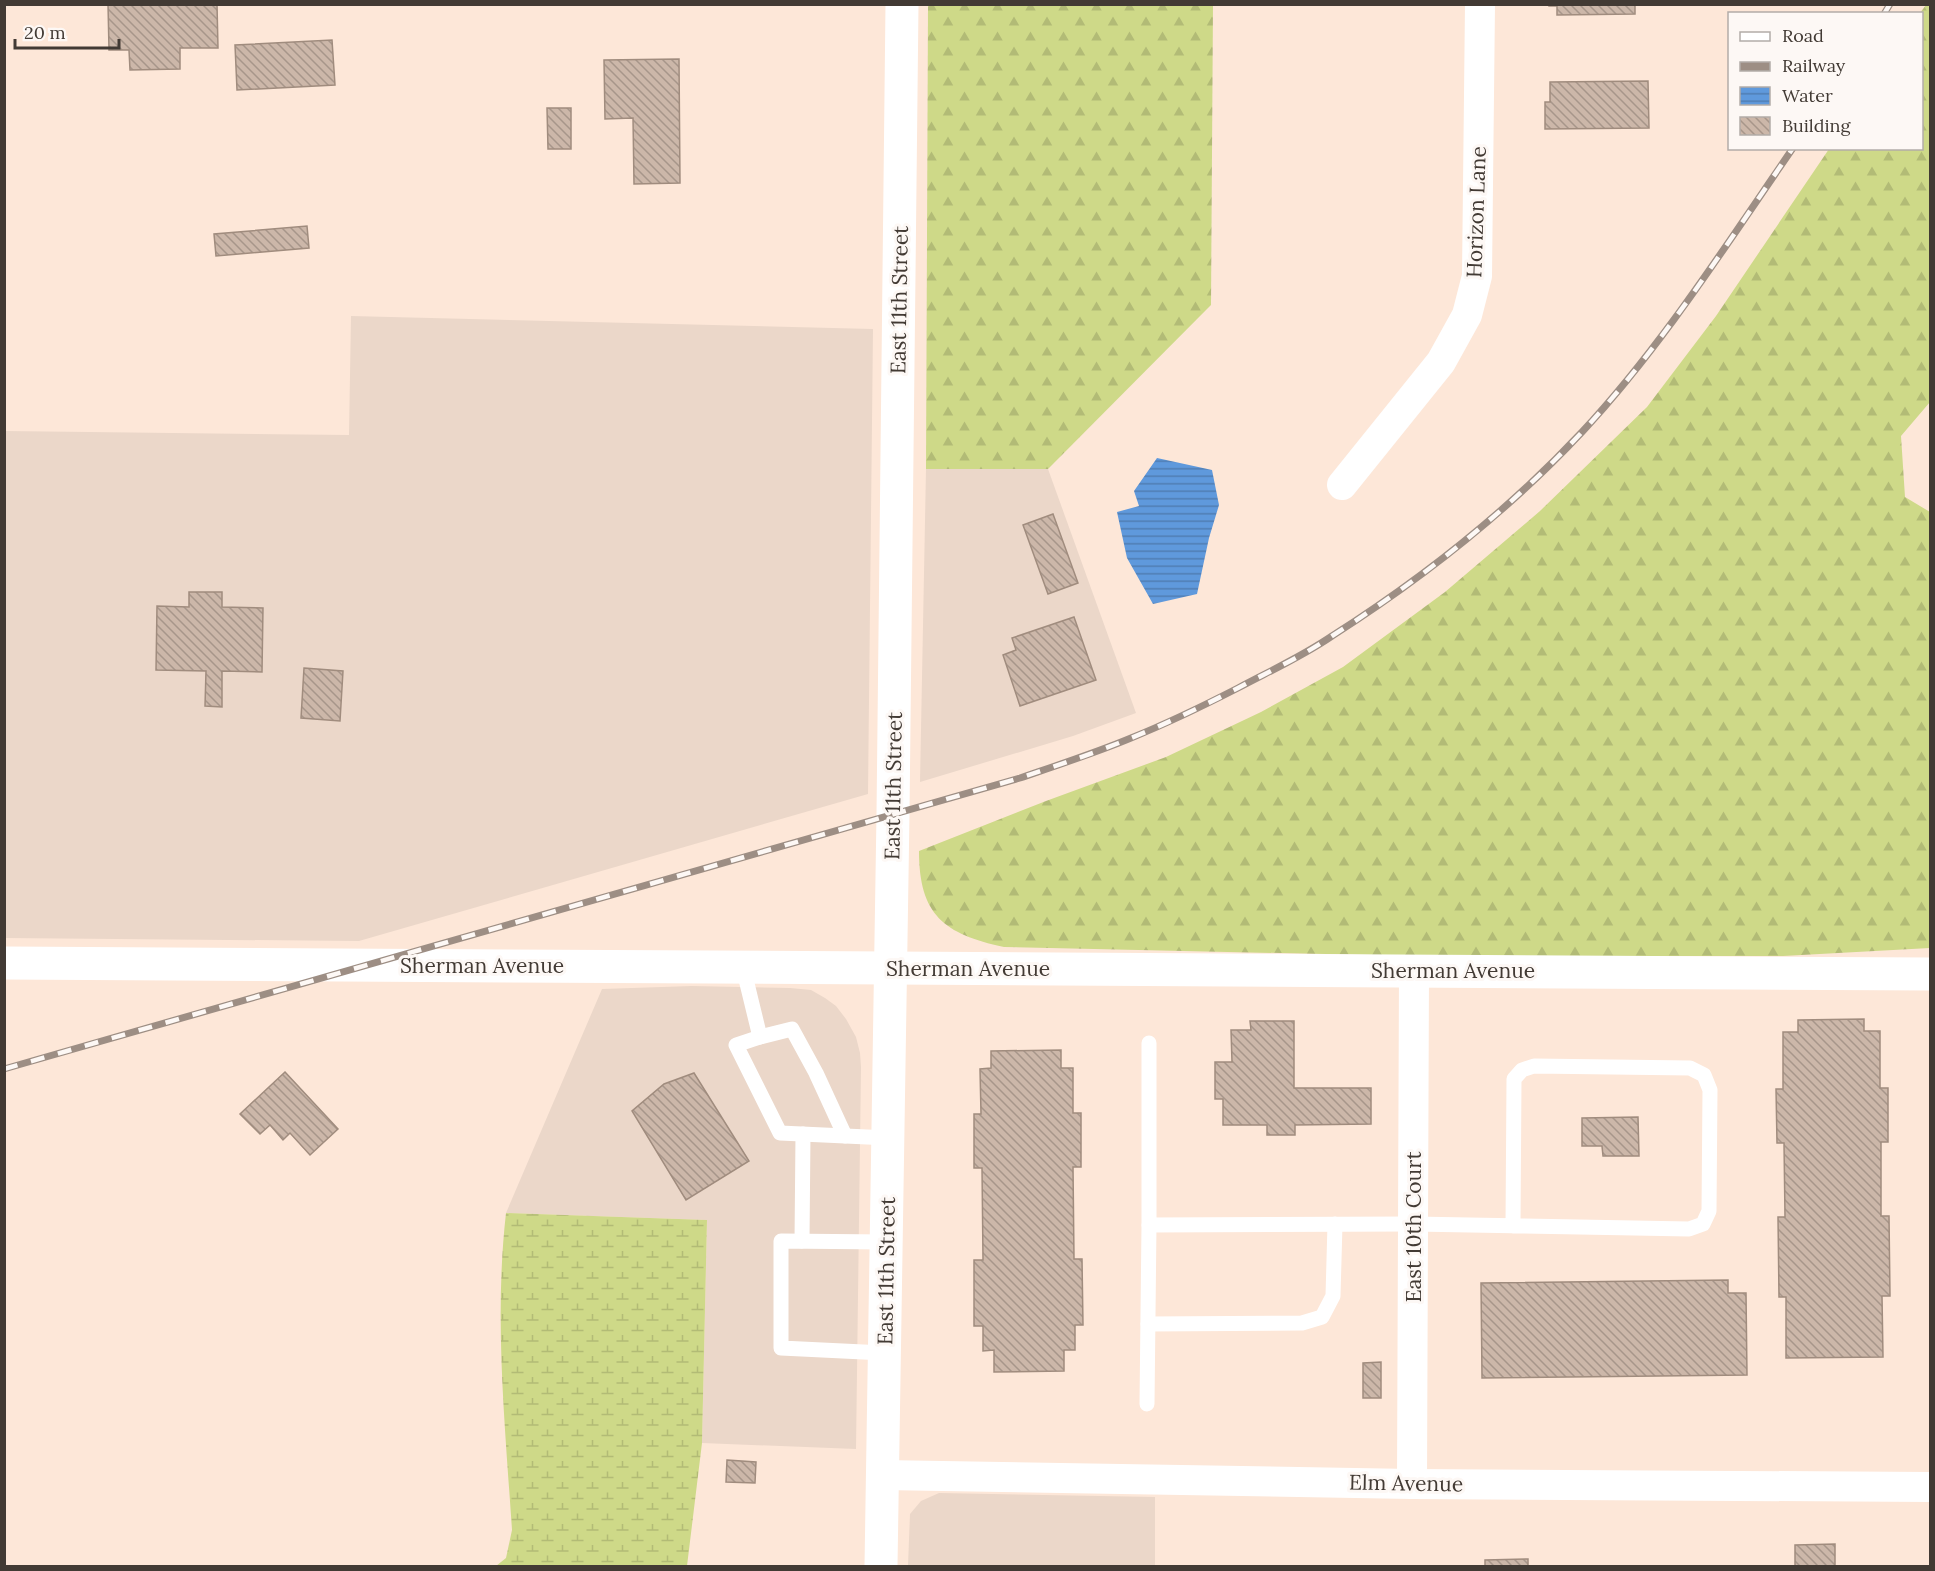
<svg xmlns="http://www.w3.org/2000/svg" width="1935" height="1571" viewBox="0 0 1935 1571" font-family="Lora,serif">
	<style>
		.commercial { fill: #ebd7c9 }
		.forest { fill: url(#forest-firs) }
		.wetland { fill: url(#wetland-marsh) }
		.water { fill: url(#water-rules) }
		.building { fill: url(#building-back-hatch); stroke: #a08c7e; stroke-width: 1.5 }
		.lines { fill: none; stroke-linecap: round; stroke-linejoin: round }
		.service { stroke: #fff; stroke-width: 15 }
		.minor { stroke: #fff; stroke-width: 30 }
		.tertiary { stroke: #fff; stroke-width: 33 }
		.secondary { stroke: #fff; stroke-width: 33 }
		.rail-casing { stroke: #9d8e84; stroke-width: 7 }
		.rail { stroke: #fdf8f5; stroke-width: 4.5; stroke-dasharray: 14; stroke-linecap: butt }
		.labels { text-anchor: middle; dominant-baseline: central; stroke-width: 6; stroke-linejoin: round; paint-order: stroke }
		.street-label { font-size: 21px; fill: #423a34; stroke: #fdf8f5 }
	</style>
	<defs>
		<pattern id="forest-firs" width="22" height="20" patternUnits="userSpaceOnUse" patternTransform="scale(1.5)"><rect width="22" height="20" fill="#ced988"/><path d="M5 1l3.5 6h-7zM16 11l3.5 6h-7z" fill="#b2bb76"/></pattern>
		<pattern id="wetland-marsh" width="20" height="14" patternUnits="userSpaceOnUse" patternTransform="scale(1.5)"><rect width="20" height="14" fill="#ced988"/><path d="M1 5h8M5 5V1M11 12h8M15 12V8" fill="none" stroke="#b2bb76"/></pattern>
		<pattern id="water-rules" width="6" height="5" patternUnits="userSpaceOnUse" patternTransform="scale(1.5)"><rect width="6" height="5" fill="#5f99dc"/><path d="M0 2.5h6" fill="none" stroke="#507eb3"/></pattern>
		<pattern id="building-back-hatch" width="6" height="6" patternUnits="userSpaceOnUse" patternTransform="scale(1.5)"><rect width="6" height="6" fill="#ccb7a9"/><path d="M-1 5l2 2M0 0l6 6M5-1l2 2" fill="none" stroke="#a7968a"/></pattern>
	</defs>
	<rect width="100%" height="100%" fill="#fde7d8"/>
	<!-- commercial -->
	<g class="commercial">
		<path d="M351,316L873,329L868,794L359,941L5,938V431L349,435Z"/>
		<path d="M926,469H1048L1136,713L1073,736L920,782Z"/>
		<path d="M692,986L790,988L811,990L825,998L836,1006L846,1019L856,1037L860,1053L861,1067L856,1449L702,1443L707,1220L506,1213L602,989Z"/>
		<path d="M939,1493L1155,1497V1566H908L910,1514L921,1501Z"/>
	</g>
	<!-- forest -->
	<g class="forest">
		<path d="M928,5H1213L1211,305L1048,469H926Z"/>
		<path d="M1926,5H1930V402L1901,436L1905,497L1930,512V948L1783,956H1414L1004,947C944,934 919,915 919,851L1046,801L1166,757L1261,712L1343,667L1445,592L1540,511L1647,407L1716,316L1829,149L1922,148L1920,13Z"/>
	</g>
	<!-- wetland -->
	<path class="wetland" d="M506,1213L707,1220L702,1443L687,1566H496L506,1558L512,1530C505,1425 494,1318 506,1213Z"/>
	<!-- water -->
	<path class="water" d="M1157,458L1212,470L1219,505L1209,538L1197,594L1153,604L1127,558L1117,512L1139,506L1134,491Z"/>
	<!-- building -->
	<g class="building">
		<path d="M108,4H217L218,48H180V69L130,70L129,50H109Z"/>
		<path d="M1549,4H1635V14L1557,15V6H1549Z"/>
		<path d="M332,40L335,85L237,90L235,45Z"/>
		<path d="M679,59L680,183L634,184L633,118L605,119L604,60Z"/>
		<path d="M1648,81L1649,128L1545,129V102H1550V82Z"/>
		<path d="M547,108H571V149H548Z"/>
		<path d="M307,226L309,248L216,256L214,234Z"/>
		<path d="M1053,514L1078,583L1048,594L1023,525Z"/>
		<path d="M189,592H222V607L263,608L262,672L222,671V707L205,706L206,671L156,670L157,606L189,607Z"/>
		<path d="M1074,617L1096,680L1020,706L1003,655L1016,650L1012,638Z"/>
		<path d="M304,668L343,671L340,721L301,718Z"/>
		<path d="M1864,1019V1031H1880V1088H1888V1142H1881V1216H1889L1890,1296H1882L1883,1357L1786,1358V1297H1779L1778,1217H1785L1784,1143H1777L1776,1089H1783V1032H1798V1020Z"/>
		<path d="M1250,1021H1294V1088H1371V1124L1295,1125V1135H1267V1125H1223V1099H1215V1062H1232L1231,1030H1251Z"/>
		<path d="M1061,1050V1068H1073V1113H1081V1167H1073L1074,1259H1082L1083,1325H1075V1350H1064V1371L994,1372V1350L983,1351V1326H974V1260H983L982,1168H974V1114H981L980,1069L991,1068V1051Z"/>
		<path d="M285,1072L338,1129L310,1155L290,1133L283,1140L270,1125L260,1134L240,1114Z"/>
		<path d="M694,1073L749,1161L686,1200L632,1111L664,1084Z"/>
		<path d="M1638,1117L1639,1156H1603L1602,1146H1582V1118Z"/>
		<path d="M1728,1280V1293H1746L1747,1375L1482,1378L1481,1283Z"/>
		<path d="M1381,1362V1398H1363V1363Z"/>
		<path d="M727,1460L756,1462L755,1483L726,1482Z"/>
		<path d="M1835,1544V1566H1795V1545Z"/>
		<path d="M1528,1559V1566H1485V1560Z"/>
	</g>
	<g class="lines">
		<!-- service -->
		<g class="service">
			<path d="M743,967L760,1037L736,1045L780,1133L889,1138"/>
			<path d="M760,1037L792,1029L816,1073L845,1136"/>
			<path d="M1149,1043V1225L1414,1224L1689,1229L1703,1224L1709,1211L1710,1090L1704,1075L1690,1068L1534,1066L1522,1070L1514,1079L1513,1226"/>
			<path d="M802,1241L803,1134"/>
			<path d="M1148,1324L1302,1323L1322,1317L1333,1296L1335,1224"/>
			<path d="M884,1353L781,1348V1241L886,1242"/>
			<path d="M1147,1404L1149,1225"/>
		</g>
		<!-- minor -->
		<g class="minor">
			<path d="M1342,485L1441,362L1467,315L1477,276L1480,4"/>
			<path d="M882,1475L1412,1484L1930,1487"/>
			<path d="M1412,1484L1414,970"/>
		</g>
		<!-- tertiary -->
		<path class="tertiary" d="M4,963L1930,974"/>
		<!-- secondary -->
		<path class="secondary" d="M881,1566L893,814L902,4"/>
		<!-- rail casing -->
		<g class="rail-casing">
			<g id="rail">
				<path d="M1884,14L1890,4"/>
				<path d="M4,1069L1020,778C1058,765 1095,753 1131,738C1168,723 1203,706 1238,688C1270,671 1303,656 1332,636C1423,578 1508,511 1582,432C1662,346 1726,245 1793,148"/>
			</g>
		</g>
		<!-- rail -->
		<use href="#rail" class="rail"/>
	</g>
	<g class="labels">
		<!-- street labels -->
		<g class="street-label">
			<text transform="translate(1476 212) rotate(-88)">Horizon Lane</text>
			<text transform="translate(899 300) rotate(-89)">East 11th Street</text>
			<text transform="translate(893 786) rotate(-89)">East 11th Street</text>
			<text x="482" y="965">Sherman Avenue</text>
			<text x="968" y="968">Sherman Avenue</text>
			<text x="1453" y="970">Sherman Avenue</text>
			<text transform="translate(1413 1227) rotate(-90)">East 10th Court</text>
			<text transform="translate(886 1271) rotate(-89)">East 11th Street</text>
			<text transform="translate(1406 1483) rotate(1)">Elm Avenue</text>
		</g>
	</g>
	<!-- border -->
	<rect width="1935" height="1571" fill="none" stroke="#423a34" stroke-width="12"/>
	<!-- legend -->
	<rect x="1728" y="12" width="195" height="138" fill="#fdf8f5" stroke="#b2aca8" stroke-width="1.5"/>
	<rect x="1740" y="32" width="30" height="9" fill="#ffffff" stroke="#b2aca8" stroke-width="1.5"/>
	<text x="1782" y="42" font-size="18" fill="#423a34">Road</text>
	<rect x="1740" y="62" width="30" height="9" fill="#9d8e84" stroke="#b2aca8" stroke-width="1.5"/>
	<text x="1782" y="72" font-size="18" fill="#423a34">Railway</text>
	<rect x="1740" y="87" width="30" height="18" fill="url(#water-rules)" stroke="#b2aca8" stroke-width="1.5"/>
	<text x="1782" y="102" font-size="18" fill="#423a34">Water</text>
	<rect x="1740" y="117" width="30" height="18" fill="url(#building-back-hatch)" stroke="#b2aca8" stroke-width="1.5"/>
	<text x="1782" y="132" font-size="18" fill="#423a34">Building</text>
	<!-- scale -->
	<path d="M15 39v9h104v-9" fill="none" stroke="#423a34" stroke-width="3"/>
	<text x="24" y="39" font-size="18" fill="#423a34" stroke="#fdf8f5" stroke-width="4.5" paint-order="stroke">20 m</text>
</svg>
